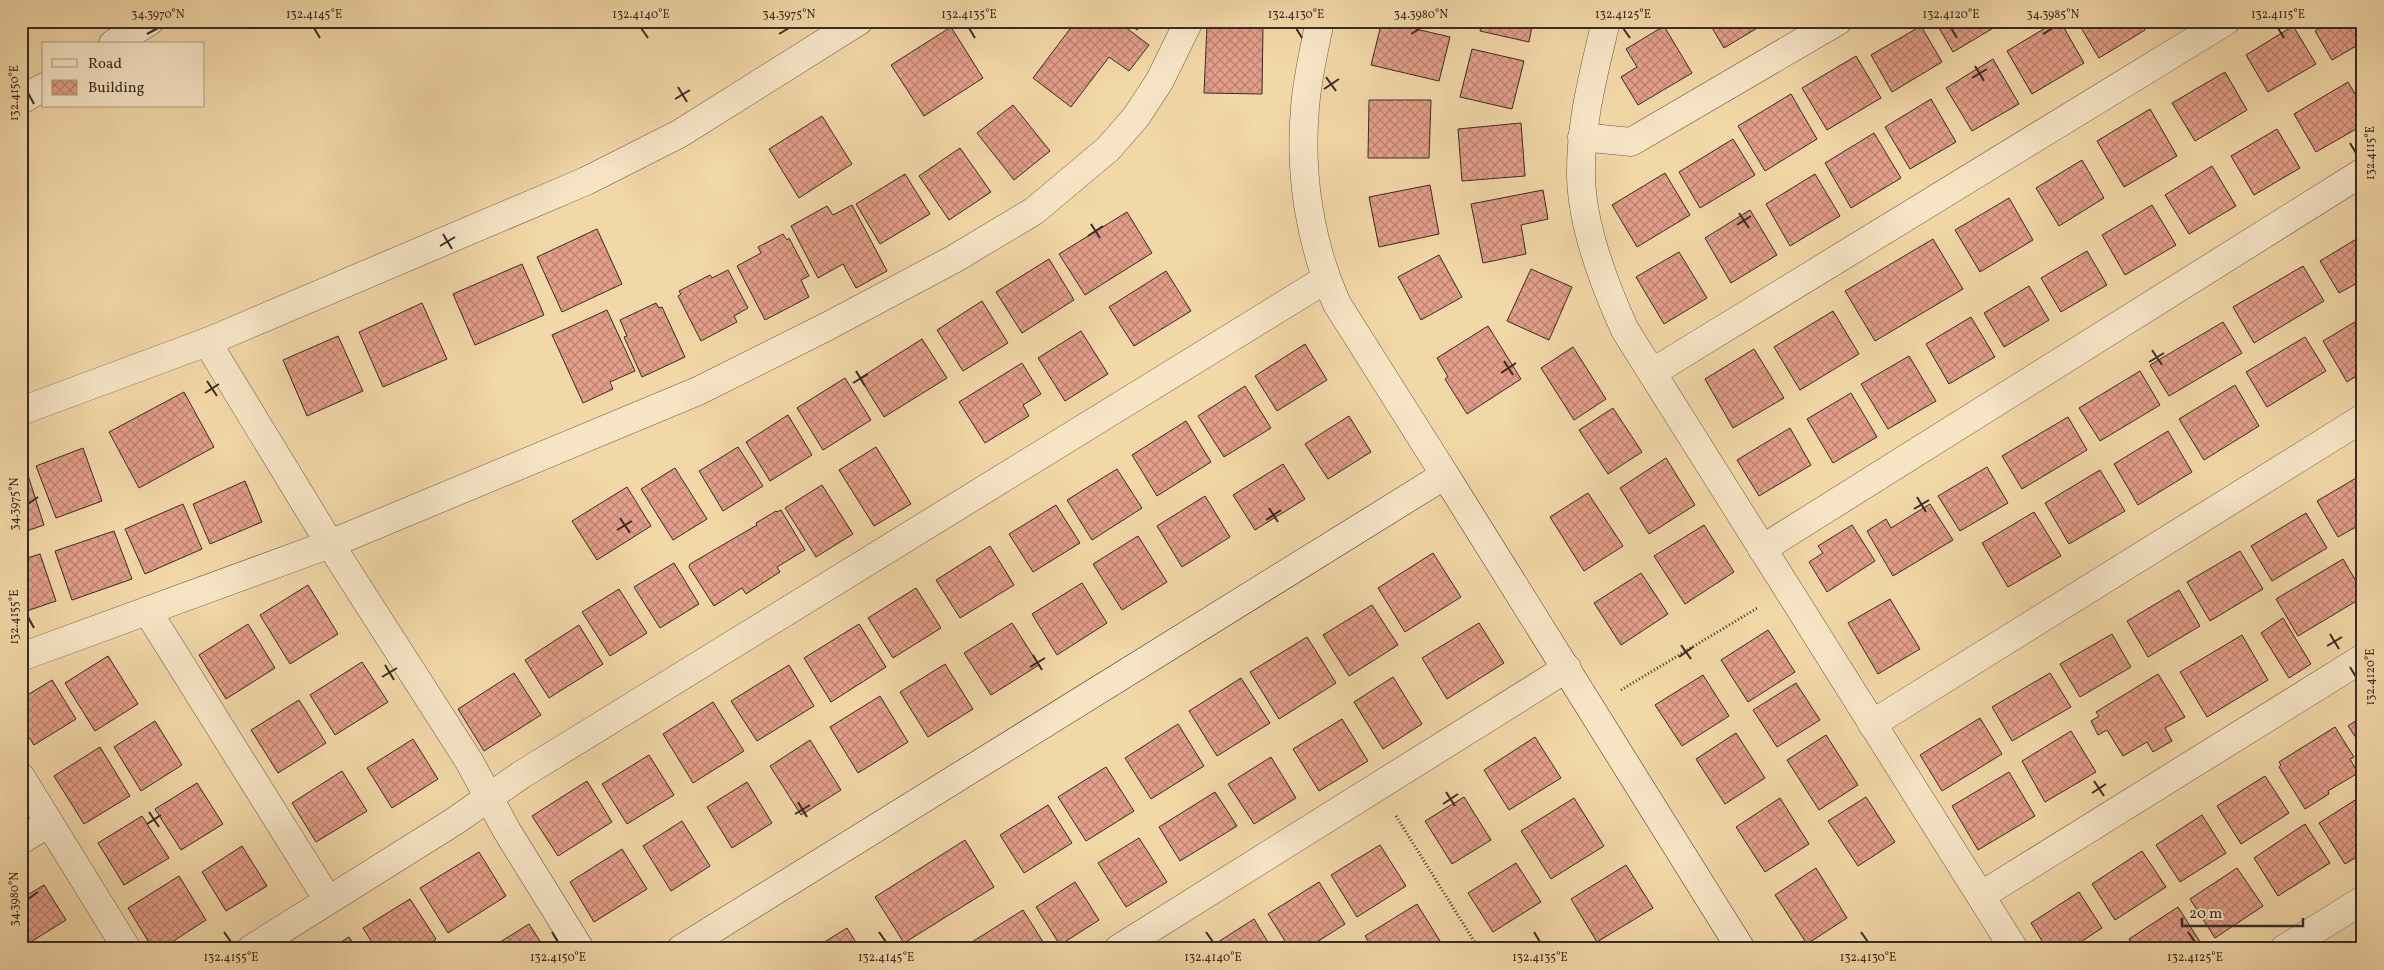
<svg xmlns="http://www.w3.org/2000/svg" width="2384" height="970" viewBox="0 0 2384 970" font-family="Vollkorn,serif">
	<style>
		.building { fill: url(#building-cross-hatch); stroke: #392c26 }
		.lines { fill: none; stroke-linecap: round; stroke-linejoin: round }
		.street-casing { stroke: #675746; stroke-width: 29 }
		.secondary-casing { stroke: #392c26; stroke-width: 29 }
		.path { stroke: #392c26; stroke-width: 3; stroke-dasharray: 1 2.5; stroke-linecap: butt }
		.street { stroke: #f7e5c6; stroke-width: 28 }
		.secondary { stroke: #f7e5c6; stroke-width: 28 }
		.ticks { fill: none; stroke: #392c26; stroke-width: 2 }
		.neatline { fill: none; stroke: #392c26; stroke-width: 2 }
		.ticks-label { font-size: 12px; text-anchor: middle; fill: #392c26 }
	</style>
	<defs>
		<pattern id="building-cross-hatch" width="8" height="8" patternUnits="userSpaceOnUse" patternTransform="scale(1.25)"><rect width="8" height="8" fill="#e39e89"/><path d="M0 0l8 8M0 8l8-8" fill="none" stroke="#b98170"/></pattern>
	</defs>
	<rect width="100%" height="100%" fill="#f2d7a7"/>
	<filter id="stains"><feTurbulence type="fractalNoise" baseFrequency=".004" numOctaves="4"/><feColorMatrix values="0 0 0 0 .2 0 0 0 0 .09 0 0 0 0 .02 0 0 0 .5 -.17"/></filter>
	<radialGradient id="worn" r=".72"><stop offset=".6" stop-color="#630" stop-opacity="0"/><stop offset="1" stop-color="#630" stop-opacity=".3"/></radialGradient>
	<!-- building -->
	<g class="building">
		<path d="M1076,21H1117L1149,45L1129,71L1109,57L1071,107L1033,78Z"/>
		<path d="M1125,21H1147L1137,30Z"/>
		<path d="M1382,21L1450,37L1439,81L1371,65Z"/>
		<path d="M1482,21H1533L1529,42L1480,31Z"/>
		<path d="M1708,21H1762L1764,24L1724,48Z"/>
		<path d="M1935,21H1998L2000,24L1953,52Z"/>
		<path d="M2057,21H2060L2084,63L2032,94L2007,51Z"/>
		<path d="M2077,21H2140L2145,30L2099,58Z"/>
		<path d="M2331,21H2363V42L2332,60L2315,31Z"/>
		<path d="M1207,25L1263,26L1262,94L1204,93Z"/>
		<path d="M1664,26L1692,73L1638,105L1621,77L1637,67L1626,49Z"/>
		<path d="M1921,26L1942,62L1892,92L1871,55Z"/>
		<path d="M2293,26L2316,64L2268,92L2246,55Z"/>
		<path d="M951,27L983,78L924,116L891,65Z"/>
		<path d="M1472,49L1524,61L1512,109L1460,97Z"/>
		<path d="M1856,56L1881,98L1827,130L1802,88Z"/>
		<path d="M1993,59L2019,104L1972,131L1946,88Z"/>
		<path d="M2225,72L2247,110L2195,141L2172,103Z"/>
		<path d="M2348,82L2363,107V125L2316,152L2294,114Z"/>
		<path d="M1791,94L1817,139L1765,171L1738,126Z"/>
		<path d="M1931,99L1956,142L1910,169L1885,127Z"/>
		<path d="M1369,100H1431L1429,158H1368Z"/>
		<path d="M1013,105L1050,151L1014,180L977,133Z"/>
		<path d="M2150,109L2177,156L2124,187L2097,141Z"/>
		<path d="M822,116L852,164L799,198L769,149Z"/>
		<path d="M1521,123L1525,176L1462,181L1458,129Z"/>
		<path d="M2277,129L2300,168L2254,195L2231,156Z"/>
		<path d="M1874,133L1901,178L1851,208L1825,163Z"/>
		<path d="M1733,139L1755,175L1700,208L1679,172Z"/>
		<path d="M960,148L991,192L949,220L919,176Z"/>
		<path d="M2082,160L2104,198L2059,226L2036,188Z"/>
		<path d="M2212,166L2236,206L2189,234L2165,195Z"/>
		<path d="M1665,173L1690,215L1637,247L1612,205Z"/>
		<path d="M905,174L930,214L880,244L856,204Z"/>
		<path d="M1815,174L1840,216L1790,246L1766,204Z"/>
		<path d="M1430,185L1439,234L1379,247L1369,197Z"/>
		<path d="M1543,190L1548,219L1521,225L1526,254L1483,263L1471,204Z"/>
		<path d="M2009,198L2033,240L1980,272L1955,230Z"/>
		<path d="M852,205L887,271L856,288L843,264L818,278L791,226L827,206L833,215Z"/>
		<path d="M2152,205L2176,245L2125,275L2102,235Z"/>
		<path d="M1750,210L1777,255L1731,283L1705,238Z"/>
		<path d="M1127,212L1152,253L1085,295L1059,254Z"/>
		<path d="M597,229L622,284L562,312L537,257Z"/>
		<path d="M783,234L787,240L789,238L809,276L801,280L809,297L765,320L737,266L761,253L758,247Z"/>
		<path d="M2363,235V280L2339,293L2320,261Z"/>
		<path d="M1933,239L1963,289L1875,341L1845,291Z"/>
		<path d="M2087,251L2107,285L2061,312L2041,278Z"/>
		<path d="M1679,252L1707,298L1664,324L1636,277Z"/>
		<path d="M1439,255L1462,297L1421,320L1398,277Z"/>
		<path d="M1049,259L1074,300L1022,333L996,292Z"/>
		<path d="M522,264L544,315L475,345L453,294Z"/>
		<path d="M2303,266L2324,301L2254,343L2233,307Z"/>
		<path d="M1531,269L1572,287L1549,340L1507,321Z"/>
		<path d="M728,270L748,308L734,316L737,322L701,341L678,296L681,294L679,291L710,275L712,278Z"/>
		<path d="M1166,271L1191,311L1134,346L1109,307Z"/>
		<path d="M2029,286L2049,320L2004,347L1984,313Z"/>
		<path d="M982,301L1008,343L963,371L937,330Z"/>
		<path d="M422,303L447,359L383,387L359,332Z"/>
		<path d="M656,303L659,308L662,307L685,357L642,377L624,337L627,336L620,320Z"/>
		<path d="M607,310L635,371L610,382L613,389L583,403L552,335Z"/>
		<path d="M1833,311L1859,354L1800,390L1774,347Z"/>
		<path d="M1971,317L1995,357L1949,384L1926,344Z"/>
		<path d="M2363,317V372L2347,382L2323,341Z"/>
		<path d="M2223,322L2242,353L2169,396L2150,365Z"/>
		<path d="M1488,326L1521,379L1467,414L1445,379L1448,377L1437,358Z"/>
		<path d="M1081,331L1108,374L1065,401L1038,358Z"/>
		<path d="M338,336L363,391L307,416L283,360Z"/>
		<path d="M2305,337L2326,371L2267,407L2246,372Z"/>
		<path d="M922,339L947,378L884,417L860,378Z"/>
		<path d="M1305,344L1327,380L1277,411L1255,376Z"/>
		<path d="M1573,347L1606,399L1574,420L1541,368Z"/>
		<path d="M1754,349L1784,398L1733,428L1705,379Z"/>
		<path d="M1909,356L1936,401L1888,429L1861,384Z"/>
		<path d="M1022,363L1041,394L1023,405L1029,416L985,443L959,402Z"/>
		<path d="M2140,371L2160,405L2100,441L2079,408Z"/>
		<path d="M845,378L871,420L823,450L797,408Z"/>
		<path d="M2235,385L2259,426L2204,460L2179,419Z"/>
		<path d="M1245,386L1271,428L1224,457L1198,416Z"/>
		<path d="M184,392L214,447L139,488L109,432Z"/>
		<path d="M1851,393L1877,437L1833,463L1807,419Z"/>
		<path d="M1613,408L1642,452L1608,474L1579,430Z"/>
		<path d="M788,415L812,455L770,481L746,442Z"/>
		<path d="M1349,416L1371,452L1328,479L1305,444Z"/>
		<path d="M2068,417L2087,450L2022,489L2002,456Z"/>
		<path d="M1186,421L1211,462L1157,496L1132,455Z"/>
		<path d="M1790,428L1811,465L1759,496L1737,460Z"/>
		<path d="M2168,431L2192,472L2138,505L2114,464Z"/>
		<path d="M738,447L763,486L723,511L699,471Z"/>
		<path d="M876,447L911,504L874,526L839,470Z"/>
		<path d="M83,448L102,501L56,518L36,466Z"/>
		<path d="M1666,458L1695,505L1649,534L1620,488Z"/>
		<path d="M1283,464L1305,499L1255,530L1233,495Z"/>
		<path d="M25,466L44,525L21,533V467Z"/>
		<path d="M1987,467L2008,503L1960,531L1938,496Z"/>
		<path d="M675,468L707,519L673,540L641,489Z"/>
		<path d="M1117,469L1142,508L1092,540L1067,500Z"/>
		<path d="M2100,470L2125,511L2069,544L2045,503Z"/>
		<path d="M2363,474V523L2338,537L2317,501Z"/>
		<path d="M245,481L262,522L210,544L193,504Z"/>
		<path d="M822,485L853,534L816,557L785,508Z"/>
		<path d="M627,487L651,526L597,560L572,521Z"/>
		<path d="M1588,493L1623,546L1584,571L1550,517Z"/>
		<path d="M1205,496L1230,537L1182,567L1157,526Z"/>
		<path d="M183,504L202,549L145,574L125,529Z"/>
		<path d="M1930,504L1953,540L1893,576L1867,531L1886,519L1891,528Z"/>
		<path d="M1056,505L1080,543L1033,572L1009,534Z"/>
		<path d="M781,510L805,550L777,567L780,572L746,594L742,588L714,606L689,567L690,564L757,525L756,523L776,511L777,512Z"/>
		<path d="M2034,512L2061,556L2008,587L1982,543Z"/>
		<path d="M2306,513L2327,548L2272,581L2251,546Z"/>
		<path d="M1704,525L1734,572L1685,604L1654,556Z"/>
		<path d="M1852,525L1875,561L1827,592L1809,562L1823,553L1818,546Z"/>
		<path d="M114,531L132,579L72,600L55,551Z"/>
		<path d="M1138,536L1167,582L1122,610L1093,564Z"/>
		<path d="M990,546L1014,585L960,618L936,580Z"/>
		<path d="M2240,551L2263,589L2210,621L2187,582Z"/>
		<path d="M1433,553L1461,597L1405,632L1378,588Z"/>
		<path d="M40,554L56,601L21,613V560Z"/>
		<path d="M2343,559L2363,593V597L2298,636L2276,599Z"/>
		<path d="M674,563L699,604L660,628L634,587Z"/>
		<path d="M1641,573L1668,614L1621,645L1594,603Z"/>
		<path d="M1082,583L1107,623L1057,655L1032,614Z"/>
		<path d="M308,585L338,634L290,664L260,615Z"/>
		<path d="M916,588L941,628L893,658L868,618Z"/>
		<path d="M619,589L647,633L610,656L582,612Z"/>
		<path d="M2179,590L2200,626L2148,657L2127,621Z"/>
		<path d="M1890,599L1920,649L1878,674L1848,623Z"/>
		<path d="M1372,605L1398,645L1349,676L1323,635Z"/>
		<path d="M2283,618L2311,664L2289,678L2261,633Z"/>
		<path d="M1012,623L1039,665L991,695L964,653Z"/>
		<path d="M1479,623L1504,663L1447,699L1422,658Z"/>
		<path d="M248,624L275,668L226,699L199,655Z"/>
		<path d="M859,624L886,667L831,702L804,658Z"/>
		<path d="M579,625L603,664L549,698L525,660Z"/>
		<path d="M1768,630L1795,672L1748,702L1721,660Z"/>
		<path d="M2112,634L2131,667L2080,697L2060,664Z"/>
		<path d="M2242,635L2268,680L2207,717L2180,672Z"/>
		<path d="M1307,637L1336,683L1279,719L1250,672Z"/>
		<path d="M108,656L138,704L95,731L65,683Z"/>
		<path d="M362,662L388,702L335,735L310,695Z"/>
		<path d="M945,664L973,709L928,737L900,692Z"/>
		<path d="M789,665L814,706L757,741L731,701Z"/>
		<path d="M514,673L541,715L484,751L458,709Z"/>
		<path d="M2050,673L2071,707L2012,741L1992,707Z"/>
		<path d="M2158,674L2185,717L2165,728L2172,741L2153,752L2147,742L2123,756L2107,730L2098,735L2091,721L2099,716L2096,712Z"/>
		<path d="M1703,675L1729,716L1682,746L1655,705Z"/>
		<path d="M1393,677L1422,724L1383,749L1354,702Z"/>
		<path d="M1241,678L1270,723L1217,756L1189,711Z"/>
		<path d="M52,680L76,719L34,745L21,725V699Z"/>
		<path d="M1796,683L1820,720L1777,747L1753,710Z"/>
		<path d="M880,696L908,742L858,773L830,727Z"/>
		<path d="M299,700L326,743L278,773L251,730Z"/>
		<path d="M713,702L744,751L693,783L663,734Z"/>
		<path d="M2363,716V748L2348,726Z"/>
		<path d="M1980,718L2002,754L1942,791L1920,755Z"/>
		<path d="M1342,719L1368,761L1319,791L1293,749Z"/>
		<path d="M155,721L182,765L141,791L114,747Z"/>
		<path d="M1178,724L1204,766L1151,799L1125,758Z"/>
		<path d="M2335,727L2354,757L2350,759L2358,773L2328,791L2329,794L2305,809L2279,767L2281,765L2279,762Z"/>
		<path d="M2071,731L2096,772L2045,802L2022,761Z"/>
		<path d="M1736,733L1765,778L1725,804L1696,759Z"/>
		<path d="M1826,735L1858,785L1819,810L1787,760Z"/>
		<path d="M1535,737L1561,778L1509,810L1484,770Z"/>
		<path d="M413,739L438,779L392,808L367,768Z"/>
		<path d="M810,740L841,790L801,815L770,766Z"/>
		<path d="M100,747L130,796L84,824L54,776Z"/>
		<path d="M649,755L674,795L627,824L602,784Z"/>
		<path d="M1271,757L1296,798L1254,824L1228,784Z"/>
		<path d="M1106,767L1134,811L1086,841L1058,797Z"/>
		<path d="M342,771L367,811L316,842L292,803Z"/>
		<path d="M2009,772L2035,816L1978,850L1952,806Z"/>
		<path d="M2265,776L2289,813L2241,844L2217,806Z"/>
		<path d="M587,781L612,822L558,856L532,816Z"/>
		<path d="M747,782L772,823L732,848L707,807Z"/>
		<path d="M197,783L223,824L181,850L155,809Z"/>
		<path d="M1215,792L1237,826L1180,861L1159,827Z"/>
		<path d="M2363,795V853L2345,864L2319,823Z"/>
		<path d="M1464,797L1491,840L1452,864L1425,821Z"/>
		<path d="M1866,797L1895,842L1858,866L1828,821Z"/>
		<path d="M1574,798L1604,846L1551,879L1521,831Z"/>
		<path d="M1780,798L1809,844L1765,872L1736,827Z"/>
		<path d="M1048,805L1072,843L1024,873L1000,835Z"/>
		<path d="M2202,815L2226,853L2180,882L2156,845Z"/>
		<path d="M142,816L169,858L124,885L98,843Z"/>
		<path d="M682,821L710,866L671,891L643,846Z"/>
		<path d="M2305,824L2330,863L2278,896L2254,858Z"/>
		<path d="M1139,838L1167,882L1126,907L1098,863Z"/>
		<path d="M965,840L994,887L904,943L875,897Z"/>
		<path d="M1380,845L1406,886L1357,917L1331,875Z"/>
		<path d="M242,846L267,886L226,911L202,872Z"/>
		<path d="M622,849L647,889L594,922L570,882Z"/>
		<path d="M2142,851L2166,887L2115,920L2092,884Z"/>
		<path d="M479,852L506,896L448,933L420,888Z"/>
		<path d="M1516,863L1541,902L1493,932L1468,893Z"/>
		<path d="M1626,865L1653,908L1597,942L1571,899Z"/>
		<path d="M1816,868L1847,918L1807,944L1775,895Z"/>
		<path d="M2237,868L2263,906L2215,938L2190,899Z"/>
		<path d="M179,876L206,920L161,949H153L128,908Z"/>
		<path d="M1075,882L1099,920L1060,945L1036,907Z"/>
		<path d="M1319,882L1345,924L1306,949H1290L1268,914Z"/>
		<path d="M44,885L66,920L21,948V899Z"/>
		<path d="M2079,892L2102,928L2070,949H2047L2031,923Z"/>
		<path d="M410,899L436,939L421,949H376L363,928Z"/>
		<path d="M1417,904L1445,949H1373L1365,936Z"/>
		<path d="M2178,907L2202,945L2196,949H2135L2129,939Z"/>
		<path d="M1023,910L1045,945L1038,949H969L967,945Z"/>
		<path d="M1254,919L1272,949H1207Z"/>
		<path d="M529,924L545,949H489Z"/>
		<path d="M847,928L860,949H813Z"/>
		<path d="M349,937L357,949H330Z"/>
	</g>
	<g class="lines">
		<!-- street casing -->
		<g class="street-casing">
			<g id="street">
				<path d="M1320,21C1314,50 1307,79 1305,108C1299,174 1310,244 1337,304L1445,475"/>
				<path d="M1606,21C1594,72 1580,123 1581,176C1582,227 1604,284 1625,330L2014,949"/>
				<path d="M1582,137L1631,142L1838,21"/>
				<path d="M207,342L330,544L469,761L507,831L580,949"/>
				<path d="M1653,372L2226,21"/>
				<path d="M21,411L207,342L586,181L679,134L859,21"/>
				<path d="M1762,549L2363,172"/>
				<path d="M148,612L328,900"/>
				<path d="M21,657L330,544L698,391L828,326L954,259L1034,211L1108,149L1136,117L1159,82L1189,21"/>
				<path d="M1872,724L2363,418"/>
				<path d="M21,777L127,949"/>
				<path d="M21,840L49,823"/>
				<path d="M1982,895L2363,658"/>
				<path d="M251,949L455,821L521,775L1326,279"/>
				<path d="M1118,949L1567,668"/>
				<path d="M2284,949L2363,900"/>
			</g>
		</g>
		<!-- secondary casing -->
		<g class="secondary-casing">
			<g id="secondary">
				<path d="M113,44L150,21"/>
				<path d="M21,100L44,87"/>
				<path d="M681,949L1445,475L1741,949"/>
			</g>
		</g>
		<!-- path -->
		<g class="path">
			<path d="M1621,690L1759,607"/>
			<path d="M1396,816L1479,949"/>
		</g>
		<!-- street -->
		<use href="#street" class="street"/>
		<!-- secondary -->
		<use href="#secondary" class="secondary"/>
	</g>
	<!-- ticks -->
	<path class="ticks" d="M314,28L320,38M641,28L648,38M969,28L975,38M1296,28L1302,38M1623,28L1630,38M1951,28L1957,38M2278,28L2284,38M147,34L158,28M779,34L789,28M1411,34L1421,28M2043,34L2053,28M1975,66L1984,81M1326,77L1336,91M1972,78L1987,69M678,87L687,102M1324,89L1339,79M28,93L34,104M675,99L690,90M2350,143L2356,153M1739,213L1749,228M1091,224L1100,238M1737,225L1751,216M443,234L452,249M1088,236L1103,226M440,246L455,237M2152,350L2162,365M1504,361L1513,375M2149,362L2164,353M856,371L865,386M1501,373L1516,363M207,381L217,396M853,383L868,374M205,393L219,384M1917,497L1926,512M28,504L38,497M1269,508L1278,522M1914,509L1929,500M620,518L630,533M1266,520L1281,510M617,530L632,521M28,617L34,628M2330,634L2339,649M1681,645L1691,659M2327,646L2342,637M1033,655L1042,670M1679,657L1693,647M385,665L394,680M1030,667L1045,658M2350,667L2356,677M382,677L397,668M2094,781L2104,796M1446,792L1455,806M2092,793L2106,784M798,802L807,817M1443,804L1458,794M149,812L159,827M795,814L810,805M147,824L161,815M28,899L38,892M224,932L231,942M552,932L558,942M879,932L886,942M1206,932L1213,942M1534,932L1540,942M1861,932L1868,942M2188,932L2195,942"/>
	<!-- margin -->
	<rect width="2384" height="970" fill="none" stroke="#f2d7a7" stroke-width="55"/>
	<!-- legend -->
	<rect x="42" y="42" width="162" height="65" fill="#f7e5c6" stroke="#ab9b86"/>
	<rect x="52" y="59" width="25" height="8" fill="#f7e5c6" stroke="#ab9b86"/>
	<text x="88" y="68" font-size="15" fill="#392c26">Road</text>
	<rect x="52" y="80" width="25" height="15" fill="url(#building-cross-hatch)" stroke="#ab9b86"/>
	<text x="88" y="92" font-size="15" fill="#392c26">Building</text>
	<!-- scale -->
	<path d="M2182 918v8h121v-8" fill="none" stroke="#392c26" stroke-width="2.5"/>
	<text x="2189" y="918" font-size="15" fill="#392c26" stroke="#f7e5c6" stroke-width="4" paint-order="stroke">20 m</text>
	<rect x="28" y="28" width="2328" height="914" class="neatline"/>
	<g class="ticks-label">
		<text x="158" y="18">34.3970°N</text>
		<text x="314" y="18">132.4145°E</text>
		<text x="641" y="18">132.4140°E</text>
		<text x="789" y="18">34.3975°N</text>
		<text x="969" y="18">132.4135°E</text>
		<text x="1296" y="18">132.4130°E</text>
		<text x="1421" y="18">34.3980°N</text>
		<text x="1623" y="18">132.4125°E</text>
		<text x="1951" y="18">132.4120°E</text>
		<text x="2053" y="18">34.3985°N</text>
		<text x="2278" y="18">132.4115°E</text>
		<text transform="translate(14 93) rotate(-90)" y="4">132.4150°E</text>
		<text transform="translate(2370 153) rotate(-90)" y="4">132.4115°E</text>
		<text transform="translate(14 504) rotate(-90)" y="4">34.3975°N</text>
		<text transform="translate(14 617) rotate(-90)" y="4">132.4155°E</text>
		<text transform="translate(2370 677) rotate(-90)" y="4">132.4120°E</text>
		<text transform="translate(14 899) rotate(-90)" y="4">34.3980°N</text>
		<text x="231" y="961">132.4155°E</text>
		<text x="558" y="961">132.4150°E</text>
		<text x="886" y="961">132.4145°E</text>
		<text x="1213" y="961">132.4140°E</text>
		<text x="1540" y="961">132.4135°E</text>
		<text x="1868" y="961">132.4130°E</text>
		<text x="2195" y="961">132.4125°E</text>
	</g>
	<rect width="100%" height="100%" filter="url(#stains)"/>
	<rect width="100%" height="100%" fill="url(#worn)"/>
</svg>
